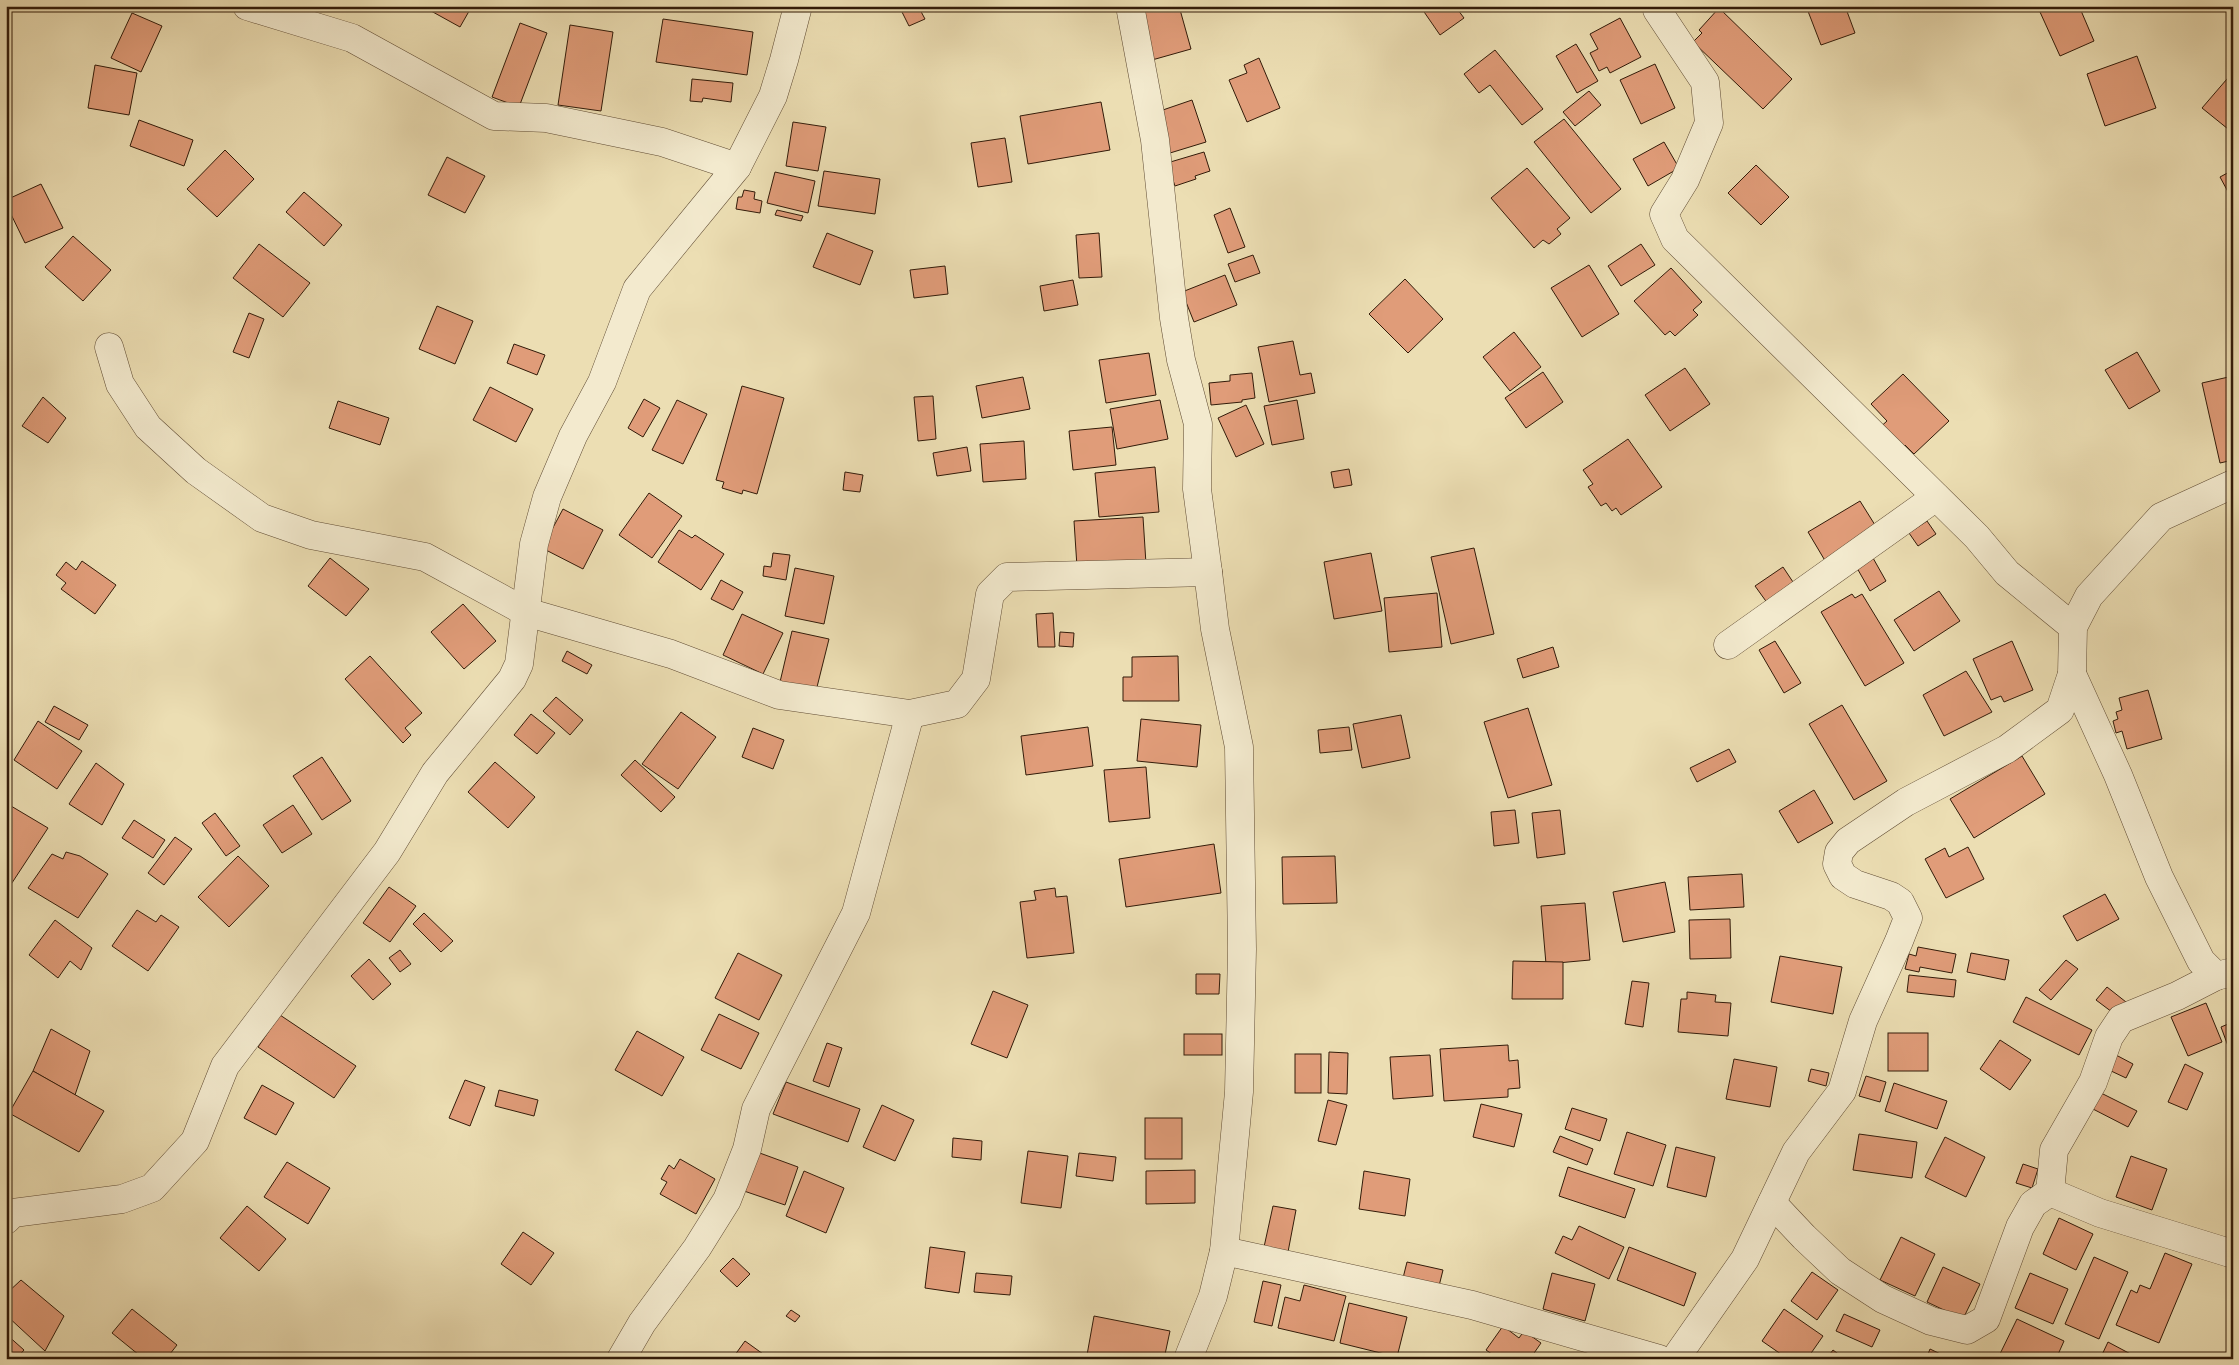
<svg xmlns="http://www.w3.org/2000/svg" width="2239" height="1365" viewBox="0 0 2239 1365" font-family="'Gentium Book Plus',serif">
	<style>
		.building { fill: #e09c79; stroke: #321b09 }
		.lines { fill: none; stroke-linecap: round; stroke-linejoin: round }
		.minor-casing { stroke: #604c34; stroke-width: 29 }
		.minor { stroke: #f3eace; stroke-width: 28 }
	</style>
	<rect width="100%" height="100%" fill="#ecdeb3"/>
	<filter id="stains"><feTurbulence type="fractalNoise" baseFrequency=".004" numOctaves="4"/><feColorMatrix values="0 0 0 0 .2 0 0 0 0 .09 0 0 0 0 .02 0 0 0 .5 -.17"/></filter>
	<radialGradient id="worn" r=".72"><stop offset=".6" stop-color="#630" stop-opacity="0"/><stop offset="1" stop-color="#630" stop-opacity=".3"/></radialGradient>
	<!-- building -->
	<g class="building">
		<path d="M422,6H472L460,27Z"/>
		<path d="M899,6H918L925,19L909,26Z"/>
		<path d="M1164,6H1179L1191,49L1152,60L1139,13Z"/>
		<path d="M1420,6H1455L1464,18L1440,35Z"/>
		<path d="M1806,6H1845L1855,33L1821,45Z"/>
		<path d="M2053,6H2079L2094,41L2060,56L2040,12Z"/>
		<path d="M1719,8L1792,79L1763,109L1693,42L1702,33L1699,30Z"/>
		<path d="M132,13L162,26L141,72L111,58Z"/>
		<path d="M1620,18L1641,57L1610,73L1607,67L1599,71L1590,53L1598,49L1590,34Z"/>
		<path d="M663,19L753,32L747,75L656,62Z"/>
		<path d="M520,23L547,33L519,107L492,97Z"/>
		<path d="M570,25L613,32L601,111L558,105Z"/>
		<path d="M1576,44L1598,81L1577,93L1556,56Z"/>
		<path d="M1495,50L1543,109L1522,125L1490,85L1479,93L1464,74Z"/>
		<path d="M2137,56L2156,108L2105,126L2087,74Z"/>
		<path d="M1259,58L1280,108L1247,122L1229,80L1247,73L1244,65Z"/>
		<path d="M1655,64L1675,108L1641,124L1620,80Z"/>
		<path d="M95,65L137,73L129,115L88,108Z"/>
		<path d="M2233,72V133L2202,108Z"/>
		<path d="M692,79L733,83L731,102L703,98L702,102L690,101Z"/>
		<path d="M1589,91L1601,105L1575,126L1563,112Z"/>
		<path d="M1192,100L1206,142L1170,153L1157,112Z"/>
		<path d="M1101,102L1110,150L1028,164L1020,116Z"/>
		<path d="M1564,119L1621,189L1591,213L1534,142Z"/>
		<path d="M139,120L193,140L184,166L130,146Z"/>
		<path d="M793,122L826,127L818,171L786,166Z"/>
		<path d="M1005,138L1012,182L978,187L971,143Z"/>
		<path d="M1664,142L1679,168L1648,186L1633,159Z"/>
		<path d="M225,150L254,179L217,217L187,189Z"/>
		<path d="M1204,152L1210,171L1195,176L1196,179L1175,186L1167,163Z"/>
		<path d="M447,157L485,176L465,213L428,195Z"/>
		<path d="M1756,165L1789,197L1761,225L1728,193Z"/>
		<path d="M1527,168L1570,218L1557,229L1561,234L1549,244L1543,240L1534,248L1491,198Z"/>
		<path d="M2233,170V201L2220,177Z"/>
		<path d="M824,171L880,179L875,214L818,206Z"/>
		<path d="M775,172L815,181L808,213L767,203Z"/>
		<path d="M41,184L63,228L25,243L6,204V200Z"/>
		<path d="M744,190L755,192L754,199L762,201L760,213L736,209L738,197H742Z"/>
		<path d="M304,192L342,225L324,246L286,212Z"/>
		<path d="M1230,208L1245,247L1228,253L1214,215Z"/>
		<path d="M777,210L803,216L801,221L775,215Z"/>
		<path d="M827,233L873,251L860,285L813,267Z"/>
		<path d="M1099,233L1102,277L1079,278L1076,235Z"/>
		<path d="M73,236L111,270L83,301L45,267Z"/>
		<path d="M259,244L310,283L283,317L233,278Z"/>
		<path d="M1641,244L1655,265L1621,286L1608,266Z"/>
		<path d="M1253,255L1260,273L1235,282L1228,264Z"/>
		<path d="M1589,265L1619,314L1582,337L1551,288Z"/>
		<path d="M945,266L948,294L914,298L910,270Z"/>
		<path d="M1671,268L1702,302L1693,310L1698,315L1675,336L1670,331L1665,335L1634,301Z"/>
		<path d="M1225,275L1237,305L1194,322L1182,292Z"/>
		<path d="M1405,279L1443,319L1408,353L1369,314Z"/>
		<path d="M1073,280L1078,305L1044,311L1040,286Z"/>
		<path d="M437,306L473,321L455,364L419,349Z"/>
		<path d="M249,313L264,319L249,358L233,352Z"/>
		<path d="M1514,332L1541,367L1510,391L1483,357Z"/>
		<path d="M1293,341L1300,375L1311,373L1315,393L1269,402L1258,347Z"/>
		<path d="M514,344L545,355L537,375L507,363Z"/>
		<path d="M2137,352L2160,391L2129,409L2105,370Z"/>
		<path d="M1149,353L1156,395L1106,403L1099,360Z"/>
		<path d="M1685,368L1710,404L1670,431L1645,395Z"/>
		<path d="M1543,372L1563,402L1526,428L1505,398Z"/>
		<path d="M1252,373L1255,398L1242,400V402L1211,405L1209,383L1230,381V375Z"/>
		<path d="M1903,374L1949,421L1914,454L1905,445L1898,452L1877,430L1887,421L1871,404Z"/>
		<path d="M2233,376V460L2220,463L2202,383Z"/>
		<path d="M1023,377L1030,409L982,418L976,386Z"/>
		<path d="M742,386L784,398L757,494L743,490L742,494L722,488L724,482L716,480Z"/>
		<path d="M490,387L533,409L516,442L473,420Z"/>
		<path d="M933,396L936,439L918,441L914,397Z"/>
		<path d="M43,397L66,418L48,443L22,426Z"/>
		<path d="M644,399L660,408L643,437L628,428Z"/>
		<path d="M677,400L707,414L683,464L652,450Z"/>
		<path d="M1160,400L1168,439L1117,449L1110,409Z"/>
		<path d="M1297,400L1304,439L1272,445L1264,406Z"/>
		<path d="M338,401L389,418L380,445L329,428Z"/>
		<path d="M1246,405L1264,444L1236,457L1218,418Z"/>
		<path d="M1112,427L1116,465L1073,470L1069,431Z"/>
		<path d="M1628,439L1662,487L1621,515L1616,508L1612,511L1606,503L1601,506L1588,487L1593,484L1583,470Z"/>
		<path d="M1024,441L1026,479L983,482L980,444Z"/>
		<path d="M967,447L971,471L937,476L933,453Z"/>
		<path d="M1155,467L1159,512L1099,517L1095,473Z"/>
		<path d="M1349,469L1352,485L1334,488L1331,472Z"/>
		<path d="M845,472L863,475L860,492L843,490Z"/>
		<path d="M649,493L682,516L652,558L619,535Z"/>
		<path d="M1860,501L1880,533L1827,564L1808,532Z"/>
		<path d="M563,509L603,530L583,569L542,548Z"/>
		<path d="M1143,517L1146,564L1077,567L1074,521Z"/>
		<path d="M1927,521L1936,534L1918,546L1909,533Z"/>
		<path d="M679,530L692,538L695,535L724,554L701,590L658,562Z"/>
		<path d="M1474,548L1494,634L1451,644L1431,557Z"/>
		<path d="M773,553L790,555L786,580L763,576L764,566L771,567Z"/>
		<path d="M1371,553L1382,611L1334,619L1324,562Z"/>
		<path d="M330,558L369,589L346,616L308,586Z"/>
		<path d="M1873,558L1886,581L1870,591L1857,568Z"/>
		<path d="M82,561L116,585L95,614L61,589L66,583L56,575L66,562L76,570Z"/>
		<path d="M1783,567L1795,585L1768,604L1755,586Z"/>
		<path d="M795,568L834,576L824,624L785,616Z"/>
		<path d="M721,580L743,592L733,610L711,599Z"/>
		<path d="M1939,591L1960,621L1914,651L1894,620Z"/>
		<path d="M1437,593L1442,647L1389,652L1384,598Z"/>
		<path d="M1852,594L1855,598L1862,594L1904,663L1865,686L1821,612Z"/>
		<path d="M463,604L496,641L464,669L431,632Z"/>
		<path d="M1053,613L1055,647H1038L1036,614Z"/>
		<path d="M742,614L783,633L763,674L723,655Z"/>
		<path d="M792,631L829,639L816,691L780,682Z"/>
		<path d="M1060,632L1074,633L1073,647L1059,646Z"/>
		<path d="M1775,641L1801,683L1784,693L1759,650Z"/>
		<path d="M2012,641L2033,690L2004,702L2001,696L1991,700L1973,659Z"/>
		<path d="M1553,647L1559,667L1523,678L1517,659Z"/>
		<path d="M567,651L592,665L587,674L562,661Z"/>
		<path d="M370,656L422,713L405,728L411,735L403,743L345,679Z"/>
		<path d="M1178,656L1179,701H1123V677H1132V657Z"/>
		<path d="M1966,671L1992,712L1944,736L1923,695Z"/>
		<path d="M2148,690L2162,739L2127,749L2122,731L2116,733L2113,721L2118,719L2116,712L2122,710L2119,698Z"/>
		<path d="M556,697L583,720L570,735L543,711Z"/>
		<path d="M1842,705L1887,781L1854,800L1809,724Z"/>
		<path d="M54,706L88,725L79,740L45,722Z"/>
		<path d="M1528,708L1552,785L1508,798L1484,722Z"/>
		<path d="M681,712L716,737L678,789L642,764Z"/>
		<path d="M531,714L555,733L537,754L514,735Z"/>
		<path d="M1401,715L1410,758L1362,768L1353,724Z"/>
		<path d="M1141,719L1201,725L1197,767L1137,761Z"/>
		<path d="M38,721L82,751L57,789L14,760Z"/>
		<path d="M1088,727L1093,766L1026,775L1021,736Z"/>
		<path d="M1349,727L1352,750L1320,753L1318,730Z"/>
		<path d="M753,728L784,740L773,769L742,757Z"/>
		<path d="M1729,749L1736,762L1697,782L1690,768Z"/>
		<path d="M2022,756L2045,794L1974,838L1950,799Z"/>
		<path d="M322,757L351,801L322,820L293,776Z"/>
		<path d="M635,760L675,797L661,812L621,775Z"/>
		<path d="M495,762L535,797L508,828L468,792Z"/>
		<path d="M96,763L124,784L102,825L69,804Z"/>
		<path d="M1146,767L1150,818L1109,822L1104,770Z"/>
		<path d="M1814,790L1833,823L1798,843L1779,811Z"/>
		<path d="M6,803L48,828L6,892Z"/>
		<path d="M293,805L312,834L282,853L263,825Z"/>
		<path d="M1515,810L1519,843L1494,846L1491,812Z"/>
		<path d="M1560,810L1565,854L1537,858L1532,813Z"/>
		<path d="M215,813L240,846L226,856L202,823Z"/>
		<path d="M134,820L165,840L153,858L122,838Z"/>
		<path d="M175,837L192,849L164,885L148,873Z"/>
		<path d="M1214,844L1221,893L1126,907L1119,859Z"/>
		<path d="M1968,847L1984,879L1946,898L1925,859L1945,848L1949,857Z"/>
		<path d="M66,852L80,856L108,874L78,918L28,888L52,854L63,859Z"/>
		<path d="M238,856L269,886L229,927L198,897Z"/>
		<path d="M1335,856L1337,903L1283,904L1282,857Z"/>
		<path d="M1742,874L1744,907L1690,910L1688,877Z"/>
		<path d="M1665,882L1675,932L1623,942L1613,892Z"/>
		<path d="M389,887L416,906L390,942L363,923Z"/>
		<path d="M1055,888L1056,897L1067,896L1074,953L1027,958L1020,902L1036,900L1034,891Z"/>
		<path d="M2105,894L2119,919L2077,941L2063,916Z"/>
		<path d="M1585,903L1590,960L1546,964L1541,906Z"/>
		<path d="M137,910L156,922L161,915L179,927L148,971L112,946Z"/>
		<path d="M424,913L453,941L441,952L413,924Z"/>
		<path d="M1730,919L1731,958L1690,959L1689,920Z"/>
		<path d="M55,920L92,948L81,970L70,961L58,978L29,955Z"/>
		<path d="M1918,947L1956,954L1952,973L1920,967L1919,972L1905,969L1909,954L1916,956Z"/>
		<path d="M400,950L411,964L400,972L389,958Z"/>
		<path d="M738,953L782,975L759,1020L715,998Z"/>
		<path d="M1971,953L2009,960L2005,980L1967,972Z"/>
		<path d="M1780,956L1842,967L1833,1014L1771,1002Z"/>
		<path d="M369,959L391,984L373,1000L351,976Z"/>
		<path d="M2066,960L2078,969L2051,1000L2039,990Z"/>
		<path d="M1513,961L1563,962V999H1512Z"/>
		<path d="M1196,974H1220L1219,994H1196Z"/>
		<path d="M1909,975L1956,980L1954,997L1907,992Z"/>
		<path d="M1632,981L1649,983L1643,1027L1625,1024Z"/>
		<path d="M2107,987L2126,1002L2116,1015L2096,1000Z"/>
		<path d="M993,991L1028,1005L1007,1058L971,1044Z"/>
		<path d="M1687,992L1716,995L1715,1002L1731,1003L1728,1036L1678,1032L1681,999H1687Z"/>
		<path d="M2026,997L2092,1030L2079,1055L2013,1022Z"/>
		<path d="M2206,1003L2222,1042L2188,1056L2171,1017Z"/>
		<path d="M719,1014L759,1033L741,1069L701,1050Z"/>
		<path d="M280,1015L356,1066L334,1098L258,1047Z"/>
		<path d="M2233,1022V1044L2228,1046L2221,1027Z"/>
		<path d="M51,1029L90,1051L75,1095L33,1071Z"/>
		<path d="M637,1031L684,1057L662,1096L615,1070Z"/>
		<rect x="1888" y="1033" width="40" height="38"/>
		<rect x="1184" y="1034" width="38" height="21"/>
		<path d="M2000,1040L2031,1060L2010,1090L1980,1069Z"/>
		<path d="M827,1043L842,1048L829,1087L813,1081Z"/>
		<path d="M1508,1045L1509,1061L1518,1060L1520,1088L1508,1089V1097L1444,1101L1440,1049Z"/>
		<path d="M1329,1052L1348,1053L1347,1094L1328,1093Z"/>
		<rect x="1295" y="1054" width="26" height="39"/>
		<path d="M1430,1055L1433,1096L1393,1099L1390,1057Z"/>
		<path d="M2116,1055L2133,1064L2126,1078L2109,1070Z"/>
		<path d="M1734,1059L1777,1067L1770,1107L1726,1099Z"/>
		<path d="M2185,1064L2203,1073L2187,1110L2168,1102Z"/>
		<path d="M1811,1069L1829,1073L1826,1086L1808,1081Z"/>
		<path d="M33,1071L104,1111L79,1152L9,1113Z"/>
		<path d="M1866,1076L1886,1082L1880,1102L1859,1096Z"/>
		<path d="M465,1080L485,1087L470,1126L449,1118Z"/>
		<path d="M786,1082L860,1109L848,1142L773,1114Z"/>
		<path d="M1894,1083L1947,1101L1937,1129L1885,1111Z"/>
		<path d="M262,1085L294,1103L276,1135L244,1118Z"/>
		<path d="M499,1090L538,1100L534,1116L495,1106Z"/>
		<path d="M2099,1092L2137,1111L2128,1127L2091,1108Z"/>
		<path d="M1328,1100L1347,1105L1336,1145L1318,1141Z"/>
		<path d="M1481,1104L1522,1114L1514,1147L1473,1137Z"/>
		<path d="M882,1105L914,1120L895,1161L863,1147Z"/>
		<path d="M1572,1108L1607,1119L1600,1141L1565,1129Z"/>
		<rect x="1145" y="1118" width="37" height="41"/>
		<path d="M1627,1132L1666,1145L1653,1186L1614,1174Z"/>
		<path d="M1859,1134L1917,1142L1912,1178L1853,1170Z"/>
		<path d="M1560,1136L1593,1149L1587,1165L1553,1152Z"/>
		<path d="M1945,1137L1985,1157L1966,1197L1925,1177Z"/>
		<path d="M953,1138L982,1141L981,1160L952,1157Z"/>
		<path d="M1676,1147L1715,1157L1706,1197L1667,1187Z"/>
		<path d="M1028,1151L1068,1156L1061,1208L1021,1203Z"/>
		<path d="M757,1152L798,1167L785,1205L744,1191Z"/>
		<path d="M1079,1153L1116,1157L1113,1181L1076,1176Z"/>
		<path d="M2131,1156L2167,1169L2152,1210L2116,1197Z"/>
		<path d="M680,1159L715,1179L696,1214L660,1194L667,1182L661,1179L669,1165L674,1169Z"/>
		<path d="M287,1162L330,1188L308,1224L264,1197Z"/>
		<path d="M2023,1164L2038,1169L2032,1188L2016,1183Z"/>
		<path d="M1568,1167L1635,1189L1625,1218L1559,1196Z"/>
		<path d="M1195,1170V1203L1146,1204V1171Z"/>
		<path d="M804,1171L844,1188L826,1233L786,1216Z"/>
		<path d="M1364,1171L1410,1179L1405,1216L1359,1209Z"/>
		<path d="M247,1206L286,1239L259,1271L220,1238Z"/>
		<path d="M1273,1206L1296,1210L1288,1252L1264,1247Z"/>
		<path d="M2059,1218L2093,1234L2076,1270L2043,1254Z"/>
		<path d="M1579,1226L1624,1247L1609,1279L1555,1253L1563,1236L1572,1240Z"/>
		<path d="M523,1232L554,1253L531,1285L501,1264Z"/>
		<path d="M1901,1237L1935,1254L1915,1296L1880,1280Z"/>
		<path d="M930,1247L965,1252L959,1293L925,1288Z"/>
		<path d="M1629,1247L1696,1273L1684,1306L1617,1280Z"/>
		<path d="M2165,1253L2192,1264L2159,1343L2116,1325L2131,1290L2137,1293L2140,1285L2150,1289Z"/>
		<path d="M2094,1257L2128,1272L2099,1339L2065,1324Z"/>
		<path d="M733,1258L750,1274L737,1287L720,1271Z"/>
		<path d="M1407,1262L1443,1270L1438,1290L1402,1282Z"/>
		<path d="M1943,1267L1980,1284L1963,1319L1927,1302Z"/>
		<path d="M1812,1272L1838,1290L1817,1320L1791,1301Z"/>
		<path d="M976,1273L1012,1276L1010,1295L974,1292Z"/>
		<path d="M1552,1273L1595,1284L1585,1321L1543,1309Z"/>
		<path d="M2030,1273L2068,1289L2053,1324L2015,1308Z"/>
		<path d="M21,1280L64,1316L45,1351L6,1315V1294Z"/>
		<path d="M1263,1281L1281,1285L1272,1326L1254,1322Z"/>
		<path d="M1304,1285L1346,1296L1334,1341L1278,1328L1285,1297L1300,1301Z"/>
		<path d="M1349,1303L1407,1317L1397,1357L1340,1343Z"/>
		<path d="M132,1309L177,1345L166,1359H144L112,1333Z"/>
		<path d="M1784,1309L1823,1336L1807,1359H1788L1762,1341Z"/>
		<path d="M791,1310L800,1316L795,1322L786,1316Z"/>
		<path d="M1844,1314L1880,1330L1872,1347L1836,1331Z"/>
		<path d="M1094,1316L1170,1331L1164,1359H1109L1087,1355Z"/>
		<path d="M2017,1319L2064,1341L2056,1359L1998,1358Z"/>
		<path d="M1503,1326L1519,1338L1524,1331L1541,1343L1530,1359H1499L1486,1350Z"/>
		<path d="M6,1334L24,1350L16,1359H6Z"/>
		<path d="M745,1341L770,1359H732Z"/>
		<path d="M2108,1342L2140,1359H2100Z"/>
		<path d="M1930,1349L1951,1359H1926Z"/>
		<path d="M1833,1350L1845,1359H1826Z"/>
	</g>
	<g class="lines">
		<!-- minor casing -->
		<g class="minor-casing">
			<g id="minor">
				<path d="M247,6L352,38L494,116L546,118L662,142L737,167"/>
				<path d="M1130,6L1155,140L1174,318L1181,360L1198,424L1197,489L1208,572L1215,629L1239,747L1242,949L1239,1092L1224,1251L1213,1296L1188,1359"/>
				<path d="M1658,6L1657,10L1705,82L1709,123L1685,180L1664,214L1675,239L1977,537L2007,573L2073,627"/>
				<path d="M109,347L120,384L148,427L196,471L262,518L311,535L425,557L526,612L671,654L779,695L910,714L957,704L976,679L990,594L1007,577L1208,572"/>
				<path d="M1728,645L1936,497"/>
				<path d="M2072,674L2118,775L2159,877L2201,961L2216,976L2233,972"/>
				<path d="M2050,1192L2054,1150L2093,1082L2109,1037L2121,1019L2177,996L2216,976"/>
				<path d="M1772,1203L1804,1237L1840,1271L1883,1299L1931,1321L1967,1330L1986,1319L2020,1227L2033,1204L2050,1192L2100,1213L2233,1254"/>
				<path d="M6,1220L13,1213L122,1199L152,1188L195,1141L225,1066L387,852L435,773L512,679L519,664L534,544L547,497L573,436L602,382L637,289L737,167L773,96L784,60L798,6"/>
				<path d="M1224,1251L1472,1305L1659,1359"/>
				<path d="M621,1359L642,1323L697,1248L727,1200L747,1149L756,1109L856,913L910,714"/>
				<path d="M1675,1359L1745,1259L1796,1152L1842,1091L1863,1021L1899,941L1908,918L1900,902L1891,896L1855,884L1843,876L1837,864L1839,852L1848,841L1906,802L2007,749L2060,710L2072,674L2073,627L2089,596L2161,517L2233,484"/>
			</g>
		</g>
		<!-- minor -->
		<use href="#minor" class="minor"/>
	</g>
	<!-- margin -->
	<rect width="2239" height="1365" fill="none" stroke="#ecdeb3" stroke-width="25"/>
	<rect x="8" y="8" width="2224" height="1350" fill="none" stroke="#321b09" stroke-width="2.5"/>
	<rect x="12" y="12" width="2214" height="1340" fill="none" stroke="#321b09"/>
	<rect width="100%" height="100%" filter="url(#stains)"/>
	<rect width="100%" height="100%" fill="url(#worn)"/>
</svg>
